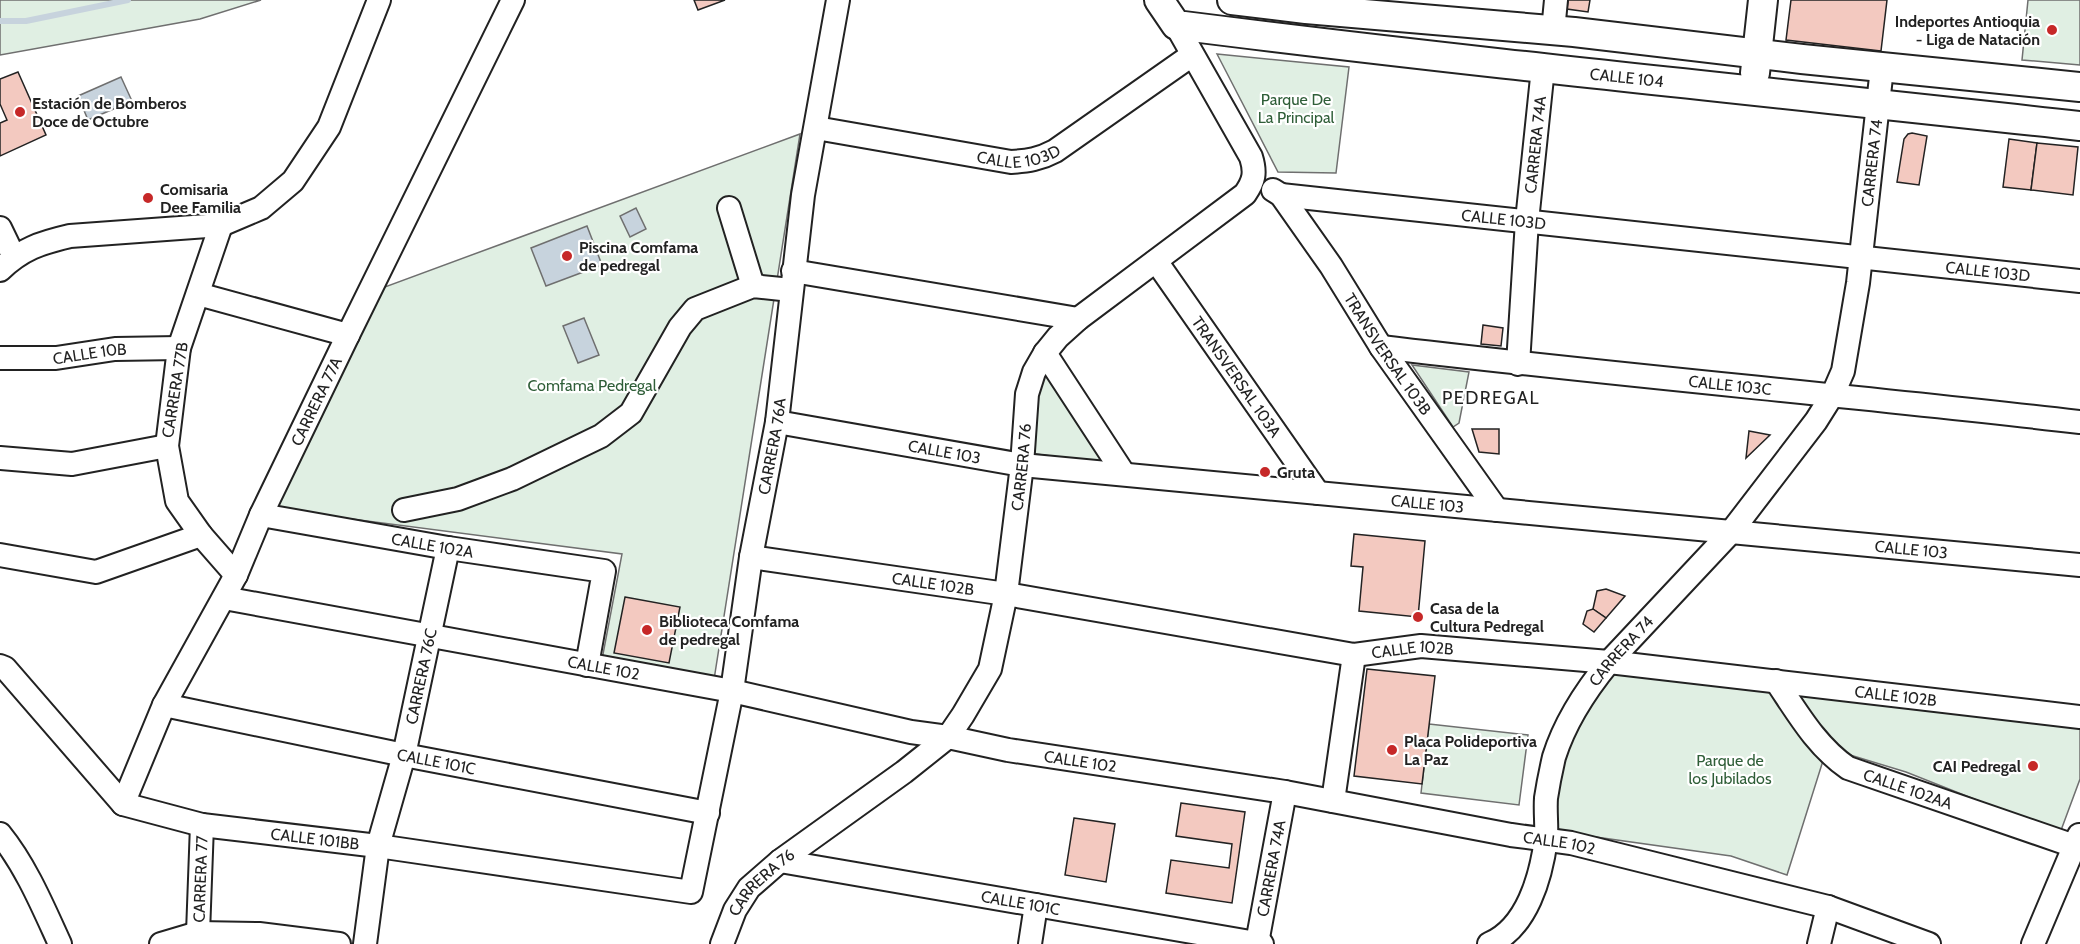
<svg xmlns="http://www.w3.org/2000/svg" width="2080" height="944" viewBox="0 0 2080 944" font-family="Cabin,sans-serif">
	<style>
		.green { fill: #e0efe3; stroke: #6f6f6f; stroke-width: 1.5 }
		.water { fill: #c7d3dd; stroke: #6f6f6f; stroke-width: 1.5 }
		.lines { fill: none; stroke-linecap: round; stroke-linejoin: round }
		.stream { stroke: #c7d3dd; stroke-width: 6 }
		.building { fill: #f3c9c0; stroke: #222; stroke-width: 1.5 }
		.minor-casing { stroke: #222; stroke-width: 26 }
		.major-casing { stroke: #222; stroke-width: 32 }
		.minor { stroke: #fff; stroke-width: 22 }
		.major { stroke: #fff; stroke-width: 28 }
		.poi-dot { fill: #c62828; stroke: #fff; stroke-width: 2 }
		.labels { text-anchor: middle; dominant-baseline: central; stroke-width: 4.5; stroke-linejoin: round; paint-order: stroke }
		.poi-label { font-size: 16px; font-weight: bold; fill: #222; stroke: #fff; text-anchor: start }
		.street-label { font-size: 16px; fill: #222; stroke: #fff }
		.park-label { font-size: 16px; fill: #2f5e38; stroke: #fff }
		.neighbourhood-label { font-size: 18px; letter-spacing: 1.5px; fill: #222; stroke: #fff }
	</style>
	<rect width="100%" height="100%" fill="#fff"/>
	<!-- green -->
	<g class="green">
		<path d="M0,0H261L200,19L0,55Z"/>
		<path d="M2028,0H2080V65L2022,60Z"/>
		<path d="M1217,54L1349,67L1336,173L1278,172Z"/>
		<path d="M800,134L713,686L600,670L622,554L274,509L382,288Z"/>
		<path d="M1047,363L1110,464L1021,452Z"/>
		<path d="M1412,365L1469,372L1459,423L1453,427Z"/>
		<path d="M1611,671L2080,722V779L2060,833L1906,772L1827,748L1787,875L1731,856L1553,831L1566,734Z"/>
		<path d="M1429,724L1528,735L1519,805L1421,793Z"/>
	</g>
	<!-- water -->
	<g class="water">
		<path d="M121,77L132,101L88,120L78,96Z"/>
		<path d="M636,208L646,229L630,237L620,216Z"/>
		<path d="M587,226L602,265L546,286L531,248Z"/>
		<path d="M584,318L599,355L578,363L563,326Z"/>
	</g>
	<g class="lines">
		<!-- stream -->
		<path class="stream" d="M0,21H26L128,0"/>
	</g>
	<!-- building -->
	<g class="building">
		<path d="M694,0H725L698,10Z"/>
		<path d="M1568,0H1590L1588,12L1567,9Z"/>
		<path d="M1791,0H1887L1881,51L1786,40Z"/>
		<path d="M18,72L46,135L0,156V123L7,120L0,104V79Z"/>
		<path d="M1912,133L1927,136L1919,185L1897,182L1904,139L1908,134Z"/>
		<path d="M2009,139L2037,143L2031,190L2003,187Z"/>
		<path d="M2037,143L2078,147L2073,195L2031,190Z"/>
		<path d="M1483,325L1503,328L1501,346L1481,344Z"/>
		<path d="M1472,429H1499V454L1479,452Z"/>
		<path d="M1749,431L1770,435L1746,458Z"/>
		<path d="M1354,534L1425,541L1418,617L1359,611L1363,567L1351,566Z"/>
		<path d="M1606,589L1625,596L1606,618L1593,609L1597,591Z"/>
		<path d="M625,597L680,607L669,663L614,653Z"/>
		<path d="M1593,609L1606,618L1594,632L1583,624L1587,611Z"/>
		<path d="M1367,669L1435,676L1422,784L1354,776Z"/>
		<path d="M1181,803L1245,812L1232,903L1166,893L1171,860L1229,868L1232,844L1176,836Z"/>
		<path d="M1074,818L1115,824L1106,882L1065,875Z"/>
	</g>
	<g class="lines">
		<!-- minor casing -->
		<g class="minor-casing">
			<g id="minor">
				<path d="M1553,31L1556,0"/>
				<path id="s1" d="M816,128L1011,162C1028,161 1040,159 1055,151L1192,55"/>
				<path id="s2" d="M1273,190L1281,195L1331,266L1381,347L1497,510"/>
				<path id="s3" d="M1281,195L2080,281"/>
				<path d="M729,208L753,286"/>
				<path d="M221,225L179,348L167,446L177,501L201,535L236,575"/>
				<path d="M0,228L14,257"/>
				<path id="s4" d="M1156,261L1318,493"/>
				<path d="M0,270C22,249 40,243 70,236L221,225L261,208L293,181L329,127L379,0"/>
				<path d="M793,271L1078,319"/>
				<path d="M198,294L348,335"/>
				<path id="s5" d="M1381,347C1613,375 1847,395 2080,422"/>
				<path d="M1045,353L1124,474"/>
				<path id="s6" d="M0,358H56L115,349L179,348"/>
				<path id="s7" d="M1518,364L1527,221L1543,68"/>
				<path id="s8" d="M777,422L1022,465L2080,565"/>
				<path d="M0,458L72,464L167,446"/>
				<path d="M404,510L458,499L512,479L601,436L631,413L680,327L695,309L753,286L791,290"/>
				<path id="s9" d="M261,515L448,548L604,571L587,665"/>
				<path d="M0,555L96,572L201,535"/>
				<path id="s10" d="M751,557L1006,594L1354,655L1421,646L1609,662L2080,717"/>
				<path id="s11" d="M224,598L732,691L911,732L948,737L1008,750L1285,792L1511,835L1571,843L1828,907L1929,944"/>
				<path id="s12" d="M0,666L5,668L123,804L202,825L378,846L691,892L732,691L751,557L777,422L803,195L838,0"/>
				<path id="s13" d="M1776,681C1797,712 1816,746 1848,768L2080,848"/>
				<path id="s14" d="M164,705L404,755L708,813"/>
				<path d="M1333,801L1354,655"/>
				<path id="s15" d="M123,804L164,705L236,575L261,515L348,335L513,0"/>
				<path d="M0,834C26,866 43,907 60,944"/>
				<path id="s16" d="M780,861L1262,944"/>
				<path id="s17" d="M198,933L202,825"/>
				<path id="s18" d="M1257,943L1285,792"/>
				<path d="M161,944L198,933L259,934L339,944"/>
				<path id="s19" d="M365,944L378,846L404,755L448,548"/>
				<path id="s20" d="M722,944L735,910L749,888L780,861L904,772L948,737L963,715L990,669L1006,594L1022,465L1027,394L1034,372L1045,353L1058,337L1078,319L1245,194C1254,181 1256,173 1251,157L1176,25"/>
				<path d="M1030,944L1036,905"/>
				<path id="s21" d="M1489,944C1527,928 1541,877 1546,839C1547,826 1545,812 1546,798C1548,785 1551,770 1554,757C1565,722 1586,690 1609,662L1731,532L1816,421L1833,394L1843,371L1858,283L1882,68"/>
				<path d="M1819,944L1828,907"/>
				<path d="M2033,944L2079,835"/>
			</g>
		</g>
		<!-- major casing -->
		<g class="major-casing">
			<g id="major">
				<path id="s22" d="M1159,0L1176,25C1477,63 1779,93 2080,126"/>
				<path d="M1232,0L1306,9L1574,32L1802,59L2080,87"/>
				<path d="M1755,73L1763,0"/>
			</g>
		</g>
		<!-- minor -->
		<use href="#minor" class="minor"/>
		<!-- major -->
		<use href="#major" class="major"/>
	</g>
	<!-- markers -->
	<g class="poi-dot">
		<circle cx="2052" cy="30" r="6"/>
		<circle cx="20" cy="112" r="6"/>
		<circle cx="148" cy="198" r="6"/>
		<circle cx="567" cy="256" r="6"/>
		<circle cx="1265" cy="472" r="6"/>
		<circle cx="1418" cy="617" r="6"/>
		<circle cx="647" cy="630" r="6"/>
		<circle cx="1392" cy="750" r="6"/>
		<circle cx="2033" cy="766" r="6"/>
	</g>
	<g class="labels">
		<!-- poi labels -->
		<g class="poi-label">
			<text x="2040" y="21" text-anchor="end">Indeportes Antioquia<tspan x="2040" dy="18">- Liga de Natación</tspan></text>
			<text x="32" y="103">Estación de Bomberos<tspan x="32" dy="18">Doce de Octubre</tspan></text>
			<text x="160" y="189">Comisaria<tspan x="160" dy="18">Dee Familia</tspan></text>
			<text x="579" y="247">Piscina Comfama<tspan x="579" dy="18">de pedregal</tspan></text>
			<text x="1277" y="472">Gruta</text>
			<text x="1430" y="608">Casa de la<tspan x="1430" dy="18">Cultura Pedregal</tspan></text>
			<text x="659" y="621">Biblioteca Comfama<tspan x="659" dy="18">de pedregal</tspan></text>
			<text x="1404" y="741">Placa Polideportiva<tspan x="1404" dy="18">La Paz</tspan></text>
			<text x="2021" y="766" text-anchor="end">CAI Pedregal</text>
		</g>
		<!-- street labels -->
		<g class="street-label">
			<text stroke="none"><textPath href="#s22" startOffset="484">CALLE 104</textPath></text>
			<text stroke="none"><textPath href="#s7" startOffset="220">CARRERA 74A</textPath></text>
			<text stroke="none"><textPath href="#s1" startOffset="206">CALLE 103D</textPath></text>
			<text stroke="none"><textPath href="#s21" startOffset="903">CARRERA 74</textPath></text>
			<text stroke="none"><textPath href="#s3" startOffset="224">CALLE 103D</textPath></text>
			<text stroke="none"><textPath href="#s3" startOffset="711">CALLE 103D</textPath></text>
			<text stroke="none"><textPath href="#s6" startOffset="90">CALLE 10B</textPath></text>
			<text stroke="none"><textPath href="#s2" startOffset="201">TRANSVERSAL 103B</textPath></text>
			<text stroke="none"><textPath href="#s4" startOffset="141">TRANSVERSAL 103A</textPath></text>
			<text stroke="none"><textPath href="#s5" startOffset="351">CALLE 103C</textPath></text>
			<text transform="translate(175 390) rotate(-81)">CARRERA 77B</text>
			<text stroke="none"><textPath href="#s15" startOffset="447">CARRERA 77A</textPath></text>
			<text stroke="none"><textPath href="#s12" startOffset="1214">CARRERA 76A</textPath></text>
			<text stroke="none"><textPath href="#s8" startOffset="170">CALLE 103</textPath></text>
			<text stroke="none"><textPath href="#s20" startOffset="597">CARRERA 76</textPath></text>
			<text stroke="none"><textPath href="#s8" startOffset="656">CALLE 103</textPath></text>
			<text stroke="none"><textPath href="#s9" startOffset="174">CALLE 102A</textPath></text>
			<text stroke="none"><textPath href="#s8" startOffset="1142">CALLE 103</textPath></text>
			<text stroke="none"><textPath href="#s10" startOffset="184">CALLE 102B</textPath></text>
			<text stroke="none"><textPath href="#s10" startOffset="670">CALLE 102B</textPath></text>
			<text stroke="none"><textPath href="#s21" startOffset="334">CARRERA 74</textPath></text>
			<text stroke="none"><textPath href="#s11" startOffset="386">CALLE 102</textPath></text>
			<text stroke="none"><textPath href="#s19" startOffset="274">CARRERA 76C</textPath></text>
			<text stroke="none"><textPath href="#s10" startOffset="1156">CALLE 102B</textPath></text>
			<text stroke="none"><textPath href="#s14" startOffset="278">CALLE 101C</textPath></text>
			<text stroke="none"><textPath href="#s11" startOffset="872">CALLE 102</textPath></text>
			<text stroke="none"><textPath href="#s13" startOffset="177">CALLE 102AA</textPath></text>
			<text stroke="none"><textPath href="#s12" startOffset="381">CALLE 101BB</textPath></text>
			<text stroke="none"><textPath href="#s11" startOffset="1358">CALLE 102</textPath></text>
			<text stroke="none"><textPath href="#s18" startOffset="76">CARRERA 74A</textPath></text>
			<text stroke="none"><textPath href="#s17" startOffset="54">CARRERA 77</textPath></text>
			<text stroke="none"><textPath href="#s20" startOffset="75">CARRERA 76</textPath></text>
			<text stroke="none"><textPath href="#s16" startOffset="244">CALLE 101C</textPath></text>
		</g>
		<!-- park labels -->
		<g class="park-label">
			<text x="1296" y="99">Parque De<tspan x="1296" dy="18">La Principal</tspan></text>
			<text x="592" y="385">Comfama Pedregal</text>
			<text x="1730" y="760">Parque de<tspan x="1730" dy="18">los Jubilados</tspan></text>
		</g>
		<!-- neighbourhood labels -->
		<g class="neighbourhood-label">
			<text x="1491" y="398">PEDREGAL</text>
		</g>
	</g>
</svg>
